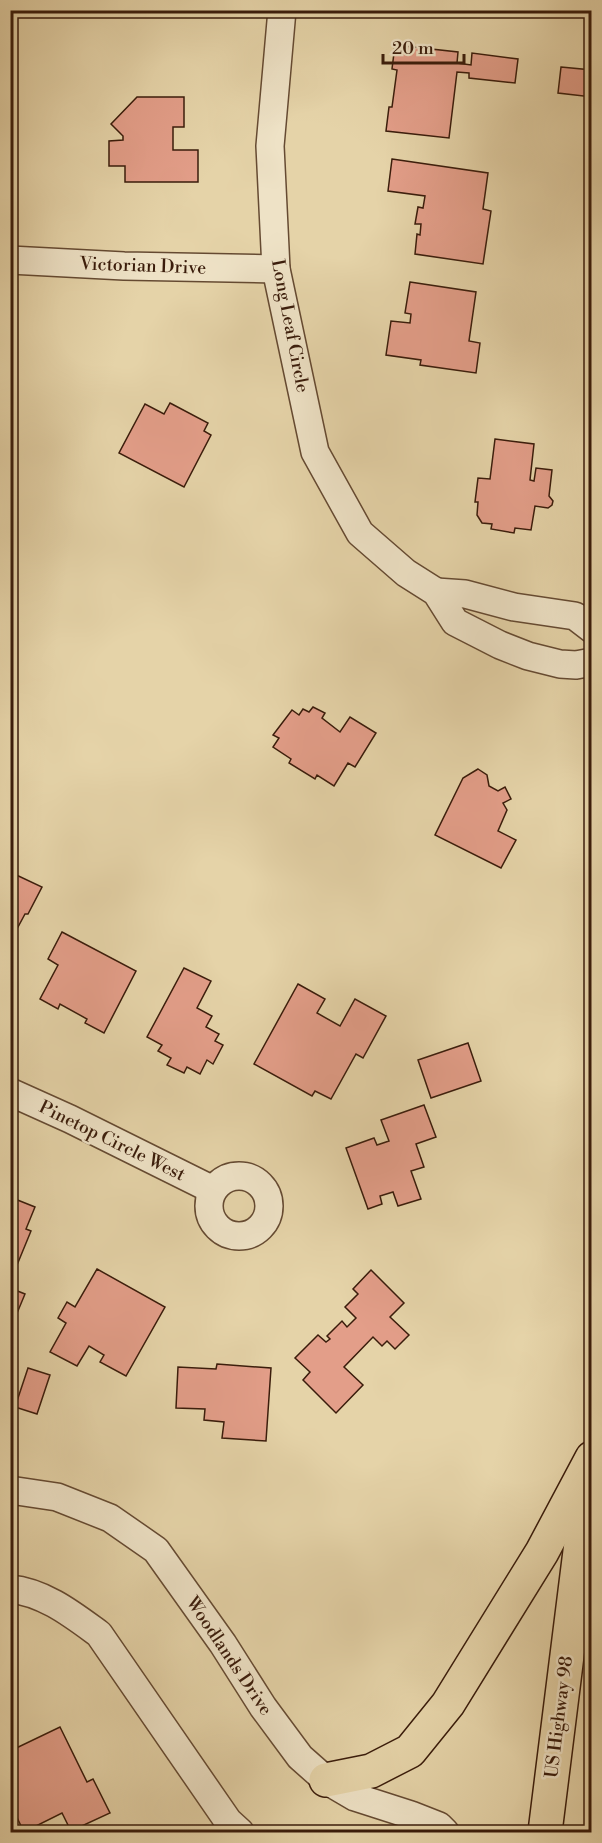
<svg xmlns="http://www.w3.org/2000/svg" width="602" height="1843" viewBox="0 0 602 1843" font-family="'Libre Bodoni',serif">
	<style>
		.building { fill: #e39e89; stroke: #3a1c0b; stroke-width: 1.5 }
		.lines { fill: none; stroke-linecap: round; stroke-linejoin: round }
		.street-casing { stroke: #654a32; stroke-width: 30 }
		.primary-casing { stroke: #3a1c0b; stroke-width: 36 }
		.street { stroke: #eee2c6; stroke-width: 27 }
		.primary { stroke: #e5d3a8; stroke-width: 33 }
		.labels { text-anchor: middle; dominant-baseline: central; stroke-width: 5; stroke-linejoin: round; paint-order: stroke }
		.street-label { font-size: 18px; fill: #3a1c0b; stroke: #eee2c6 }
	</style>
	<rect width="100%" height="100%" fill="#e5d3a8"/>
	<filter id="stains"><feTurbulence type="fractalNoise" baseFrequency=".00333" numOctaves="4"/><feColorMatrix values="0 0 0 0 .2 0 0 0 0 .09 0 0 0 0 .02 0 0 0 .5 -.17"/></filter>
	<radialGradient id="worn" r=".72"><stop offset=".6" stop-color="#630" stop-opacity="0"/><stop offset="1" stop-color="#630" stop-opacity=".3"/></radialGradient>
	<!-- building -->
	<g class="building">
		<path d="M436,10H459L458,14Z"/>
		<path d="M395,45L458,52L457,63L471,65L472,53L518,59L515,83L469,78V73L457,72L449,138L386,131L389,107H392L397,70L392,69Z"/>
		<path d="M561,67L592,70V97L558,93Z"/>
		<path d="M137,97H184V127H173V150H198V182H125V166H109V141L123,140V136L111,124Z"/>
		<path d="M392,159L488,173L483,209L491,211L483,264L415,254L417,234L420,235L421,224H415L418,207L423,208L425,196L388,191Z"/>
		<path d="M410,282L476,292L469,341L480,343L476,373L420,365L421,360L386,355L391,321L410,323L411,314L405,313Z"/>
		<path d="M170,403L208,423L204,431L211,435L184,487L119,453L145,404L164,414Z"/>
		<path d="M495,439L534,444L530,480L534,481L536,468L552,470L549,496L553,501L552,505L548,508L535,506L531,530L515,528L514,533L491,529L492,524L482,523L477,515L478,502H475L478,478L490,479Z"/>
		<path d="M313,707L325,713L322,718L340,732L350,717L376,733L355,767L348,763L334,786L317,775L315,779L289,763L291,759L273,747L279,738L273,735L292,710L299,715L303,709L309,712Z"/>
		<path d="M478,769L487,775L489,786L498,791L505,787L511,799L503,803L507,810L498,831L516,840L501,868L435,835L463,778Z"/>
		<path d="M10,872L42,887L28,914H25L10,942Z"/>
		<path d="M62,932L136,971L104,1033L85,1023L87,1019L60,1004L58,1009L40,999L58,965L48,959Z"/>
		<path d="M184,968L211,981L197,1008L212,1016L206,1027L219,1034L215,1041L223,1045L213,1064L207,1060L200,1074L187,1067L184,1073L167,1065L171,1058L158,1051L162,1045L147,1037Z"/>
		<path d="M298,984L325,999L317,1013L340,1026L355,999L386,1016L363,1058L356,1054L331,1099L315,1091L312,1096L254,1064Z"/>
		<path d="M468,1043L481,1081L431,1098L418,1060Z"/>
		<path d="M424,1105L436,1137L416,1144L424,1167L411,1171L421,1199L398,1206L393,1192L380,1196L382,1204L368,1209L346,1148L374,1138L377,1145L389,1141L381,1120Z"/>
		<path d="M10,1197L35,1207L26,1229L31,1231L10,1282Z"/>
		<path d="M97,1269L165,1307L126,1376L100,1362L104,1355L89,1346L77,1366L50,1352L66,1323L58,1318L67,1302L75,1307Z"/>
		<path d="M371,1270L404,1303L390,1317L409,1335L395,1349L387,1341L382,1346L373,1337L344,1367L363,1385L336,1413L303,1380L310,1372L295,1358L318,1335L326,1342L330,1339L327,1336L342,1321L347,1327L356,1318L345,1307L358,1294L353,1289Z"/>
		<path d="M10,1288L25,1294L10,1330Z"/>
		<path d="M217,1364L271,1368L266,1441L222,1438L224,1422L204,1420L205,1409L176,1408L178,1367L216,1369Z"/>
		<path d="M28,1368L50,1375L37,1414L15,1407Z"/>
		<path d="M60,1727L87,1782L93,1779L110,1813L71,1831L62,1813L24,1832L10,1803V1751Z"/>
	</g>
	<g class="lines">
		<!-- street casing -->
		<g class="street-casing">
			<g id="street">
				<path d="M282,10L270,146L276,269L315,452L360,533L406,573L436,592L455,622L500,645L528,656L560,664L576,665L592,662"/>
				<path d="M10,260L124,266L276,269"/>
				<path d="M436,592L465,594L514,607L575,616L592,629"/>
				<path d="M10,1092L70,1119L213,1190"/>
				<circle cx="239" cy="1206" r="30"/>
				<path d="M10,1490L57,1497L110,1518L156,1550L223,1644L263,1707L300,1757L326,1780L355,1797L411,1815L439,1826L445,1832"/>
				<path d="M10,1589C44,1592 73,1615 99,1634L228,1821L240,1832"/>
			</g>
		</g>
		<!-- primary casing -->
		<g class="primary-casing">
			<g id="primary">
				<path d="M326,1780L371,1771L410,1751L448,1704L542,1552L592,1458"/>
				<path d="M545,1832L589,1479"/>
			</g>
		</g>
		<!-- street -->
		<use href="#street" class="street"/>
		<!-- primary -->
		<use href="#primary" class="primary"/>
	</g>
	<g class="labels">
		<!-- street labels -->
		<g class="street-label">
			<text transform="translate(143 266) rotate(2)">Victorian Drive</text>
			<text transform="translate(290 326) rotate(79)">Long Leaf Circle</text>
			<text transform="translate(112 1141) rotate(26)">Pinetop Circle West</text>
			<text transform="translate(229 1656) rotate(56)">Woodlands Drive</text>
			<text transform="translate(559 1717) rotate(-83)">US Highway 98</text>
		</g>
	</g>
	<!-- margin -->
	<rect width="602" height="1843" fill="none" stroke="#e5d3a8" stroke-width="36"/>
	<rect x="12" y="12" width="578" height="1819" fill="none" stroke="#3a1c0b" stroke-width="3"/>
	<rect x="18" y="18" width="566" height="1807" fill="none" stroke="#3a1c0b" stroke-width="1.5"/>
	<!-- scale -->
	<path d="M383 54v9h81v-9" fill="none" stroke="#3a1c0b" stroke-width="3"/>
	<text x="392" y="54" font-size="18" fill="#3a1c0b" stroke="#eee2c6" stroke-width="4.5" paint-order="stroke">20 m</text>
	<rect width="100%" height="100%" filter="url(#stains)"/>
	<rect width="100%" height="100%" fill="url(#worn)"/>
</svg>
